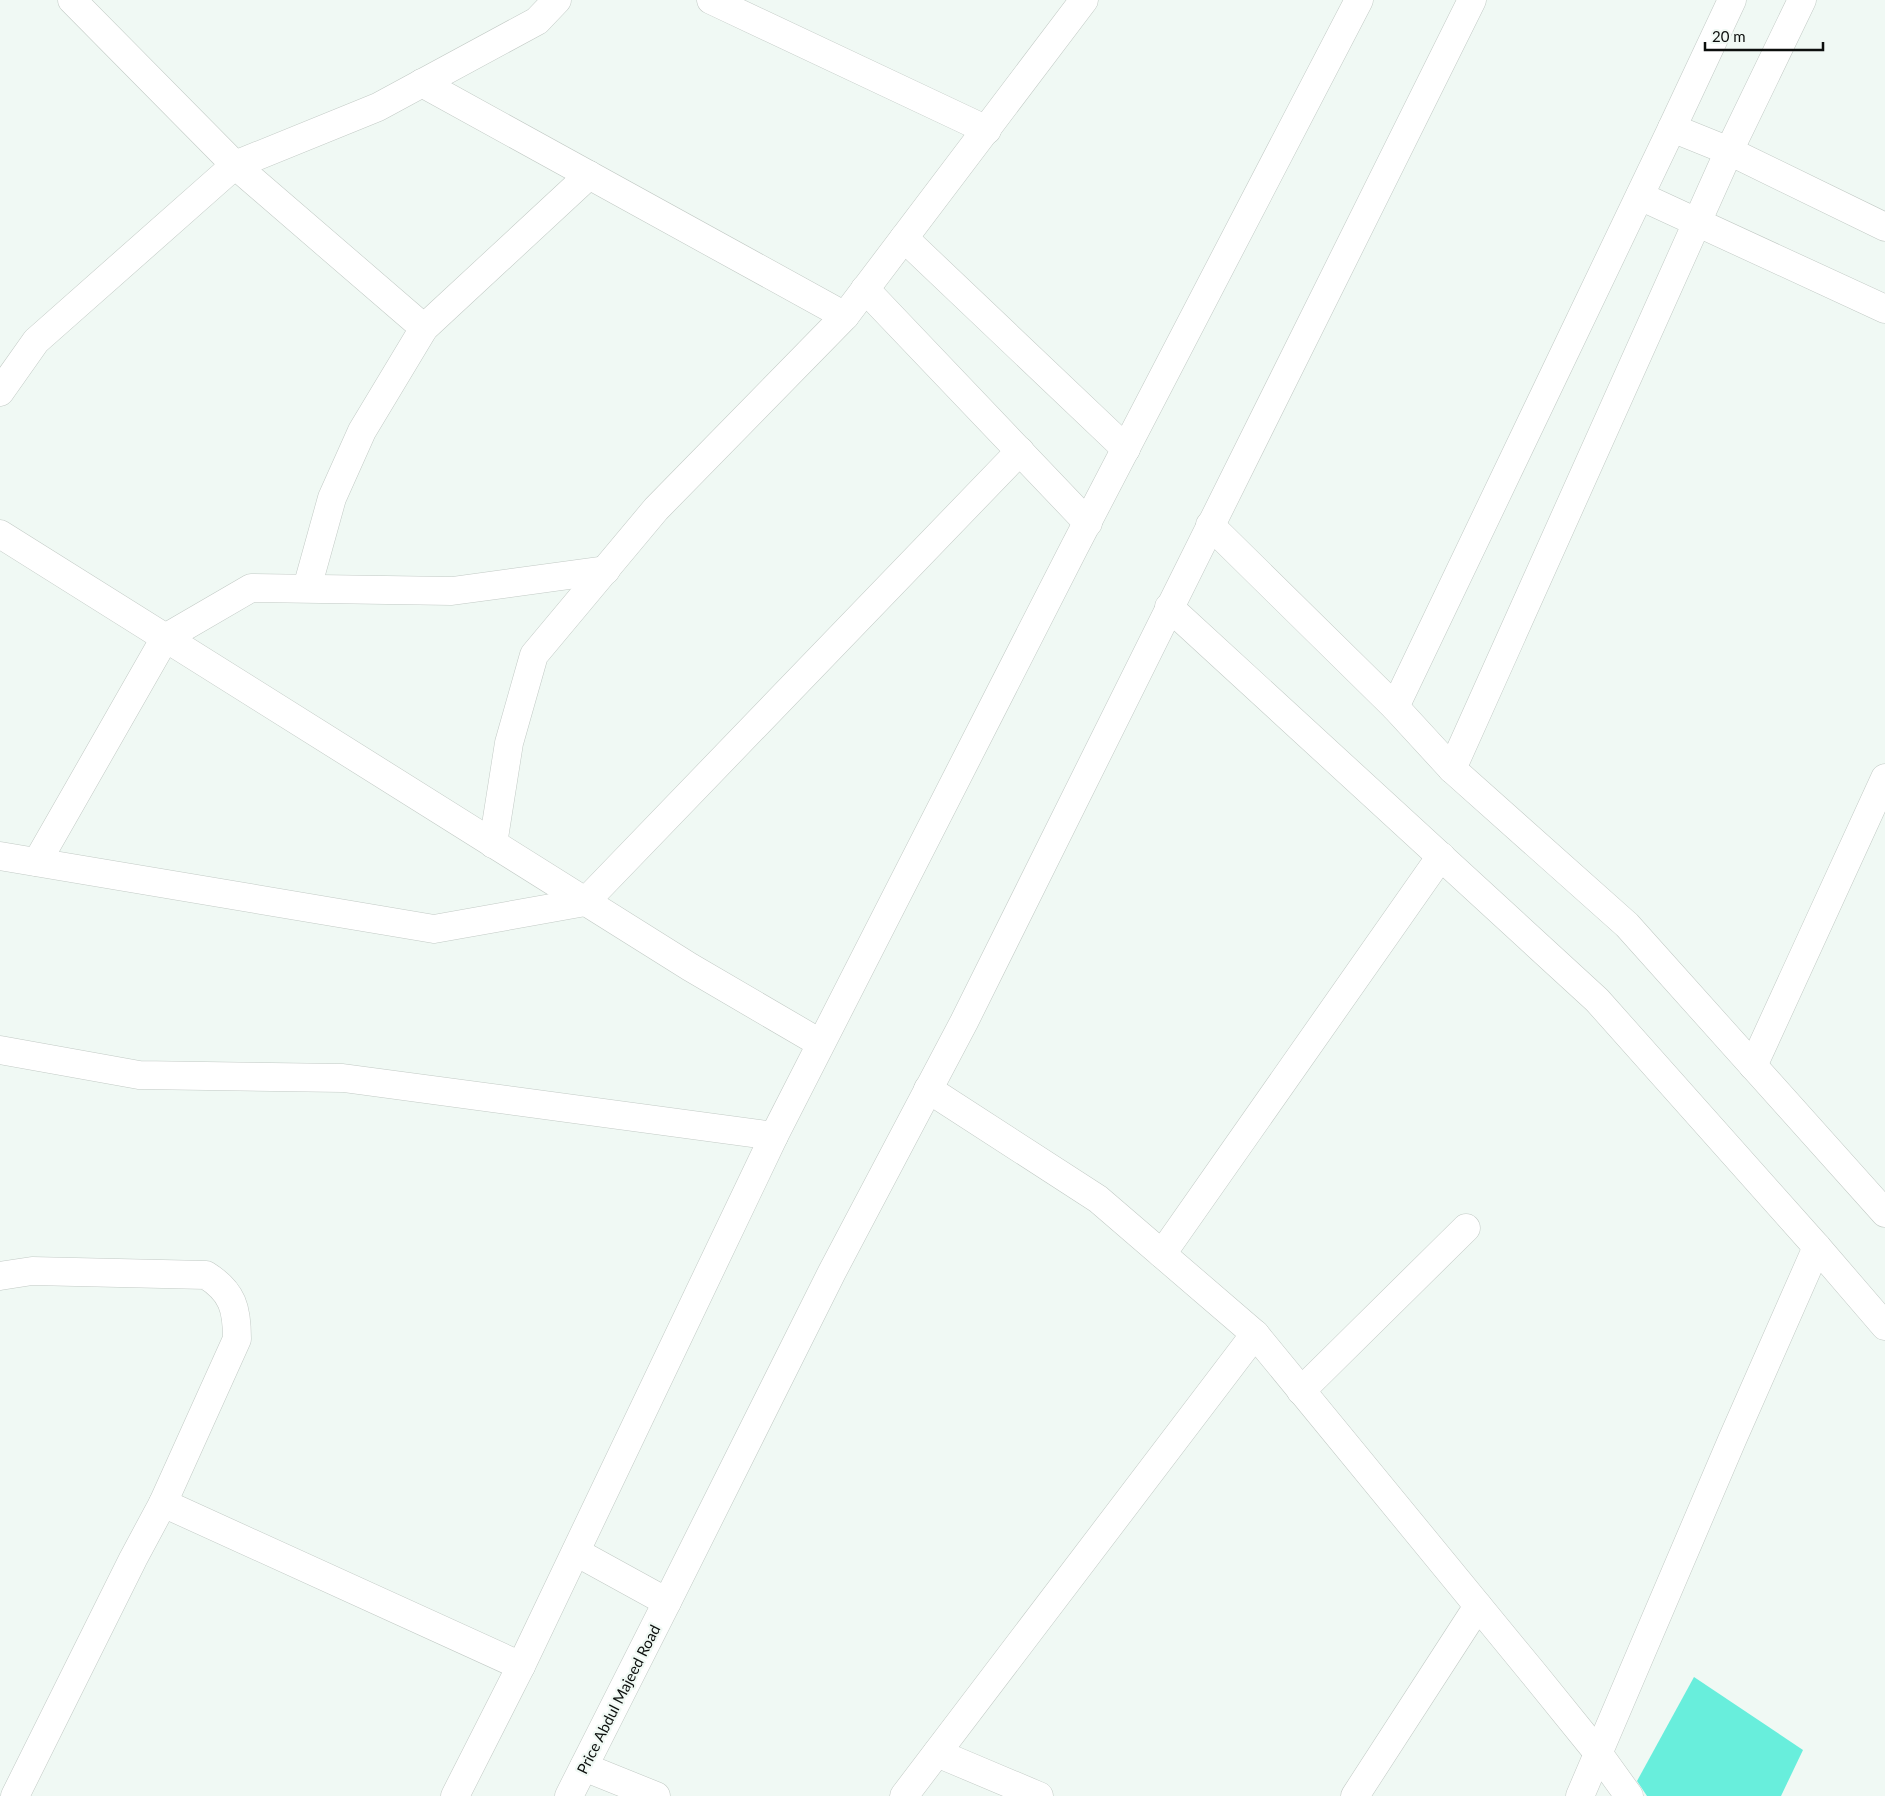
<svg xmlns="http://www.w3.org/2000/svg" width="1885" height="1796" viewBox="0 0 1885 1796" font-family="Lato,sans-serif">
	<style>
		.building { fill: #68eedc }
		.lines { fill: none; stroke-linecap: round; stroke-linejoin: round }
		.street-casing { stroke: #c2cac5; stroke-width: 29 }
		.secondary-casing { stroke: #c2cac5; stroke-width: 29 }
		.primary-casing { stroke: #c2cac5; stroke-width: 29 }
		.street { stroke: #fff; stroke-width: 28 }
		.secondary { stroke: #fff; stroke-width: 28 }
		.primary { stroke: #fff; stroke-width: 28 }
		.labels { text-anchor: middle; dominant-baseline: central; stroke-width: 4.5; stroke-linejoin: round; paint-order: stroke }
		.street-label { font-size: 15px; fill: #0c0f0d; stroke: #f0f9f4 }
	</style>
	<rect width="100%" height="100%" fill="#f0f9f4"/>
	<!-- building -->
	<path class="building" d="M1694,1677L1803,1750L1781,1796H1647L1637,1781Z"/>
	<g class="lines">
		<!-- street casing -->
		<g class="street-casing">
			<g id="street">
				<path d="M72,0L235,165L424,328"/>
				<path d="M711,0L987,130"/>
				<path d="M422,83L845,316"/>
				<path d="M1672,128L1732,0"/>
				<path d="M1729,151L1802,0"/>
				<path d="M0,392L36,341L235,165L378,107L537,21L557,0"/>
				<path d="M0,534L690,967L820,1043"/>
				<path d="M307,588L332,498L362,431L424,328L589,175"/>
				<path d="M493,844L509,743L534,655L656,509L845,316L1084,0"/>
				<path d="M0,856L434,929L585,902L1020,451"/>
				<path d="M37,862L165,638L251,588L452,591L606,570"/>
				<path d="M0,1050L139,1075L343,1078L774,1136"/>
				<path d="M1753,1066L1885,778"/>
				<path d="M928,1089L1098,1199L1255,1334L1534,1674L1598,1753L1629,1796"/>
				<path d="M1162,1254L1441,856"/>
				<path d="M0,1276L32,1271L206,1275C233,1292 237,1309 237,1339L163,1503"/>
				<path d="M1301,1391L1466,1228"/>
				<path d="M937,1753L1039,1796"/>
				<path d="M584,1767L656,1796"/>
				<path d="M15,1796L133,1559L163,1503L521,1666"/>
				<path d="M904,1796L1255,1334"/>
				<path d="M1355,1796L1478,1606"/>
				<path d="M1580,1796L1732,1440L1817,1247"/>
			</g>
		</g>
		<!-- secondary casing -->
		<g class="secondary-casing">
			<g id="secondary">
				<path d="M1640,196L1885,309"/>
				<path d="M904,238L1126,449"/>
				<path d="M865,289L1088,523"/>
				<path d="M1210,525L1395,707L1452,769L1627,925L1885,1213"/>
				<path d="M1169,607L1597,1000L1817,1247L1885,1326"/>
				<path d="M1395,707L1672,128L1729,151L1885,227"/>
				<path d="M1452,769L1729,151"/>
			</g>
		</g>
		<!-- primary casing -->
		<g class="primary-casing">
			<g id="primary">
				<path d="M576,1552L667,1602"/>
				<path d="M455,1796L521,1666L774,1136L1074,548L1359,0"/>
				<path d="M569,1796L667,1602L832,1272L964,1022L1472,0"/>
			</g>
		</g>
		<!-- street -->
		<use href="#street" class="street"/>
		<!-- secondary -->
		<use href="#secondary" class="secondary"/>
		<!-- primary -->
		<use href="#primary" class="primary"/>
	</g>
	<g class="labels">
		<!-- street labels -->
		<g class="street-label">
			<text transform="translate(618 1699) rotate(-63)">Price Abdul Majeed Road</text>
		</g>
	</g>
	<!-- scale -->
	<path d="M1705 42v8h118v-8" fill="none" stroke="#0c0f0d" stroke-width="2.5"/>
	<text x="1712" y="42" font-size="15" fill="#0c0f0d" stroke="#f0f9f4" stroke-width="4" paint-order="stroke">20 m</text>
</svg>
